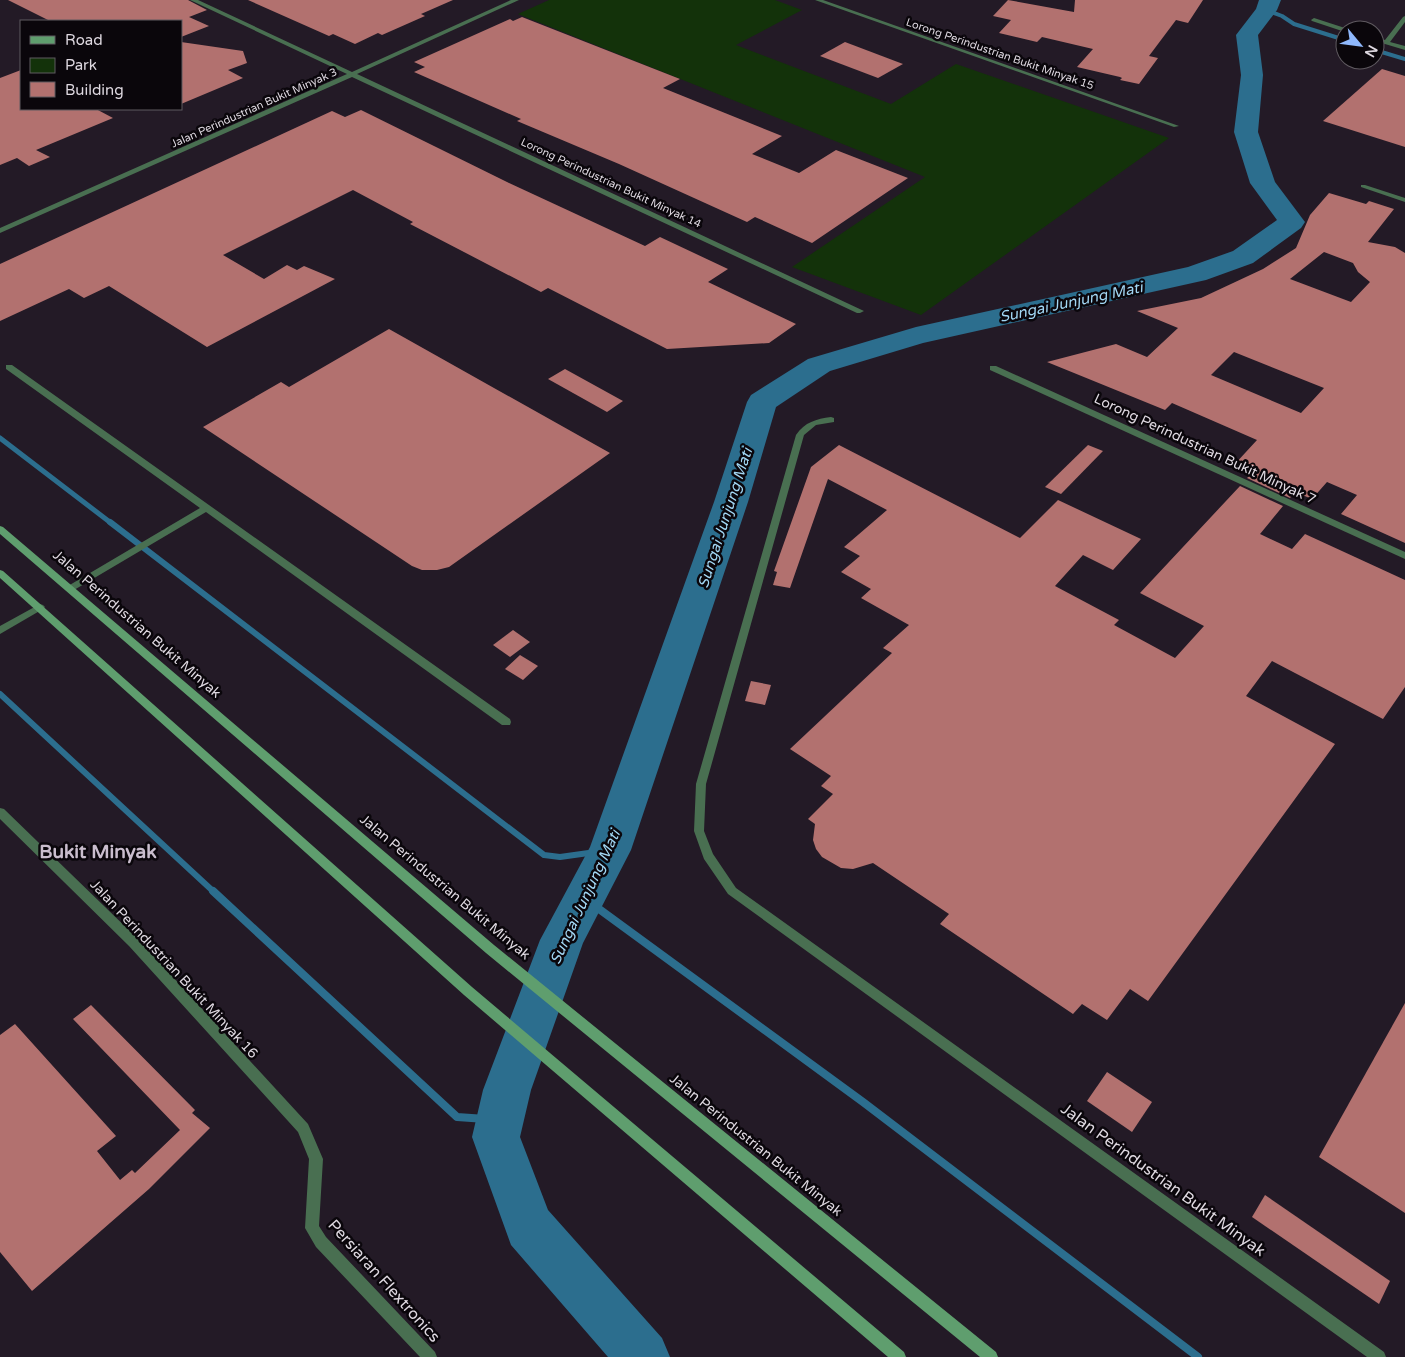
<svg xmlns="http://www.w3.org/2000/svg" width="1405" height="1357" viewBox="0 0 1405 1357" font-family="'Varela Round',sans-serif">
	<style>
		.green { fill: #13320a }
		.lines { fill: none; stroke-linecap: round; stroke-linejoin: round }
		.stream-far3 { stroke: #2c6e8e; stroke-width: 4 }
		.stream-far2 { stroke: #2c6e8e; stroke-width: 5 }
		.stream-far1 { stroke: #2c6e8e; stroke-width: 6 }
		.stream { stroke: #2c6e8e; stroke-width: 8 }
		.river { fill: #2c6e8e; fill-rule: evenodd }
		.building { fill: #b2716f; fill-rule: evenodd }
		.minor { fill: #496f51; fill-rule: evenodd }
		.secondary { fill: #5f9e6e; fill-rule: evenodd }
		.labels { text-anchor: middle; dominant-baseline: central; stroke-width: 5; stroke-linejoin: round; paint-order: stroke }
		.far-street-label { font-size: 11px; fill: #ded8e0; stroke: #0a060b }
		.street-label { font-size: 14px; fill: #ded8e0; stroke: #0a060b }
		.water-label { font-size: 15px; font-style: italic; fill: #a2d7f4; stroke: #0a060b }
		.near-street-label { font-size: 16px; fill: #ded8e0; stroke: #0a060b }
		.district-label { font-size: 19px; font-weight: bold; fill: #c9bdcd; stroke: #0a060b }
	</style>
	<rect width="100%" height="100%" fill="#231a26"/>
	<!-- green -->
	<path class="green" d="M549,0H775L802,10L736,45L891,104L956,64L1169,138L921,315L792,267L925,177L518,14Z"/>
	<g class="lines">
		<!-- stream-far3 -->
		<g class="stream-far3">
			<path d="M1266,10L1282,16L1294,24L1345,40"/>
			<path d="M1375,50L1405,59"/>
		</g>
		<!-- stream-far2 -->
		<path class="stream-far2" d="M0,438L111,523"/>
		<!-- stream-far1 -->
		<g class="stream-far1">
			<path d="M110,522L544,855L560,857L610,850"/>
			<path d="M0,694L214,892"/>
		</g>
		<!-- stream -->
		<g class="stream">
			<path d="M213,891L457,1117L500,1120"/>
			<path d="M584,898L863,1102L1198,1357"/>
		</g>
		<!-- river -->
		<path class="river" d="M1259,0H1281L1277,10L1258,35L1263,75L1258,132L1275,182L1305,222L1301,228L1253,263L1206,280L923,343L830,371L776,407L748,502L631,850L583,943L531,1090L520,1137L548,1210L662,1338L670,1357H608L511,1245L472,1137L483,1090L540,940L590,847L714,502L747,402L751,395L808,359L916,327L1188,267L1233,251L1277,220L1250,183L1234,132L1241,75L1236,35L1256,9Z"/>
	</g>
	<!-- building -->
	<g class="building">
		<path d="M8,0H188L207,10L189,17L209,26L181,37V20L50,21Z"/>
		<path d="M248,0H453L421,14L425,16L382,35L378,33L355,44L333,34L329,36Z"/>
		<path d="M1008,0L1074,12L1075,0H1203L1188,23L1176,20L1149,56L1158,58L1139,84L1120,80L1122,78L1120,77L1077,67L1093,49L1042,37L1037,42L999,33L1011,20L993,16Z"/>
		<path d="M522,17L680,79L663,88L782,136L752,154L799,173L836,150L908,178L812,243L755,217L747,222L619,164L517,121L521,119L414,72L425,67L414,62L510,19L513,21Z"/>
		<path d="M181,42L243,51L247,63L228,70L243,78L181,104Z"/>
		<path d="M845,42L903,64L878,78L820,56Z"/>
		<path d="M1382,69L1405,76V147L1323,121Z"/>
		<path d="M21,70V109H96L113,118L36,150L50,157L29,166L17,158L0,165V78Z"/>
		<path d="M361,110L507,182L645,246L660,237L728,269L708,282L796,324L769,343L667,349L548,288L541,292L410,224L413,222L353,190L223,255L264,279L287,265L297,270L304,266L335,279L207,347L109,286L84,298L69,289L0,321V264L332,111L345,117Z"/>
		<path d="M1329,193L1366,204L1369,201L1394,209L1368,242L1395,247L1405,253V543L1341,514L1357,495L1327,482L1312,499L1295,492L1290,498L1247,478L1252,473L1234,465L1257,440L1172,403L1165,410L1047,362L1116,344L1147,357L1178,328L1137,311L1201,298L1263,269L1296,248L1310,215ZM1324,252L1353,263L1358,272L1370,282L1351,302L1290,279ZM1234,352L1324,388L1301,413L1211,375Z"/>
		<path d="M389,329L610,453L449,567L437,570H422L412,566L203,427L281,382L289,387Z"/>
		<path d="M565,369L623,401L607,412L548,379Z"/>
		<path d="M839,445L1020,538L1058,500L1141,539L1113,570L1083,555L1055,586L1119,620L1114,625L1175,658L1204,626L1140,593L1240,486L1283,506L1260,534L1292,549L1305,534L1405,580V687L1383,719L1272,661L1246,696L1335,744L1148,1001L1130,989L1107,1020L1082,1004L1073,1014L940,924L949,914L873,863L853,869L841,868L822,857L816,849L813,840L815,824L808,819L833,794L821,786L831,776L790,749L892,653L883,648L909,625L861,598L871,589L841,572L860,556L844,547L887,510L828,479L790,588L773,585L777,572L774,571L811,467Z"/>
		<path d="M1088,445L1103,451L1061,494L1045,487Z"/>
		<path d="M513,630L530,642L510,657L493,645Z"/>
		<path d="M520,655L538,666L523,680L505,669Z"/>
		<path d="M751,681L771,685L765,705L745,701Z"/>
		<path d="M1405,1003V1213L1319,1157Z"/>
		<path d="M91,1005L195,1110L192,1113L210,1128L149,1189L32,1291L0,1252V1035L15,1024L116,1136L97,1151L120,1180L132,1170L135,1173L180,1130L73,1019Z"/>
		<path d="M1107,1072L1152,1102L1132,1132L1087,1101Z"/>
		<path d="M1265,1195L1390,1281L1379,1304L1252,1217Z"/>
	</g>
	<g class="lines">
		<!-- minor -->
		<g class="minor">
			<path d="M190,0H198L352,72L511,0H519L357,74L864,311L860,313H857L352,77L0,233V228L347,74Z"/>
			<path d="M815,0H823L1179,126L1174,127Z"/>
			<path d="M1405,16V22L1390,42L1405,46V50L1375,41V37L1385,40L1403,17Z"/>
			<path d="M1314,18L1348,29L1349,30H1345V32L1312,21L1311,20Z"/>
			<path d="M1361,185H1365L1405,198V202L1361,187Z"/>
			<path d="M6,365H12L510,719L511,722L510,725H502L206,512L74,590H68L66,588L68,586L200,508L6,369Z"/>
			<path d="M990,366H996L1405,552V559L990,370Z"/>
			<path d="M831,417L834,418V422L816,425L804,435L706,784L704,831L713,854L736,888L1384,1352L1386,1357H1367L728,894L704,859L694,831L696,784L796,435C805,422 816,419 831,417Z"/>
			<path d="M40,604L43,605L45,607L43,609L0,634V626Z"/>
			<path d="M0,808L4,809L137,938L308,1124L323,1159L319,1226L326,1237L435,1352L437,1357H420L316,1247L305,1228L309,1159L298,1132L129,946L0,819Z"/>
		</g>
		<!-- secondary -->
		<g class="secondary">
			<path d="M0,526L3,527L494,945L996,1352L998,1357H980L486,953L0,534Z"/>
			<path d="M0,570L3,571L472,987L904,1352L906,1357H888L464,995L0,578Z"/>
		</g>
	</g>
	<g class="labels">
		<!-- far-street labels -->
		<g class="far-street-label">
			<text transform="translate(1000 54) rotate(19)">Lorong Perindustrian Bukit Minyak 15</text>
			<text transform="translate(254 108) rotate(-24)">Jalan Perindustrian Bukit Minyak 3</text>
			<text transform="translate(611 183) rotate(25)">Lorong Perindustrian Bukit Minyak 14</text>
		</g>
		<!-- street labels -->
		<g class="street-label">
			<text transform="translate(1205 449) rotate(25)">Lorong Perindustrian Bukit Minyak 7</text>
			<text transform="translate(137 624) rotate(41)">Jalan Perindustrian Bukit Minyak</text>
			<text transform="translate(445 887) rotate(40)">Jalan Perindustrian Bukit Minyak</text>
			<text transform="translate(174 969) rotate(47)">Jalan Perindustrian Bukit Minyak 16</text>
			<text transform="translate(756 1145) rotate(39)">Jalan Perindustrian Bukit Minyak</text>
		</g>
		<!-- water labels -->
		<g class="water-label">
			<text transform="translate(1071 302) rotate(-12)">Sungai Junjung Mati</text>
			<text transform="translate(725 518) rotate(-72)">Sungai Junjung Mati</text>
			<text transform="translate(585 897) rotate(-65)">Sungai Junjung Mati</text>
		</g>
		<!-- near-street labels -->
		<g class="near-street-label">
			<text transform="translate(1163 1180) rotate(36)">Jalan Perindustrian Bukit Minyak</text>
			<text transform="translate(384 1281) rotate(48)">Persiaran Flextronics</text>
		</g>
		<!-- district labels -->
		<g class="district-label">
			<text x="98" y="852">Bukit Minyak</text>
		</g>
	</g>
	<!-- legend -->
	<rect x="20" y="20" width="162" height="90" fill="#0a060b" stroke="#5f5a60"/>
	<rect x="30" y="36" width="25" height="8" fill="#5f9e6e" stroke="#5f5a60"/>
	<text x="65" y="45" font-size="15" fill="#ded8e0">Road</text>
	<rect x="30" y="58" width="25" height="15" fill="#13320a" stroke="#5f5a60"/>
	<text x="65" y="70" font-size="15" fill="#ded8e0">Park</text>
	<rect x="30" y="82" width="25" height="15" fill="#b2716f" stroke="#5f5a60"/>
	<text x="65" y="95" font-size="15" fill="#ded8e0">Building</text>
	<!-- north arrow -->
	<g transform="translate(1360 45) rotate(119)"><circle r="24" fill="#0a060b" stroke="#5f5a60"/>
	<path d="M0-4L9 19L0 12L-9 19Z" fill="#8fb8fd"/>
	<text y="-8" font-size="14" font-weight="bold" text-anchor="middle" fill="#ded8e0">N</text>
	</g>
</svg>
